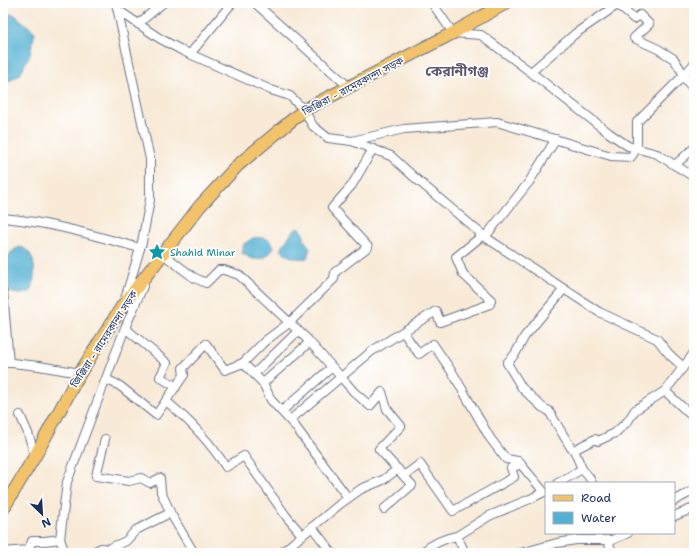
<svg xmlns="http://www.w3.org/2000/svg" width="697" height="556" viewBox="0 0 697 556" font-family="'Shantell Sans','Noto Sans Bengali',sans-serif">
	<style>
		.water { fill: #55b1d3; stroke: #387098 }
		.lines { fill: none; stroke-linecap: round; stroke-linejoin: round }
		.street-casing { stroke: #687088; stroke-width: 10 }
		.primary-casing { stroke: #687088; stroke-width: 14 }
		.street { stroke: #fff; stroke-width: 8 }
		.primary { stroke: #f2c36a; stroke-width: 12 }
		.labels { text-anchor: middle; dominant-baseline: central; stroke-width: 3.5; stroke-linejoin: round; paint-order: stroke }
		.street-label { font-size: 10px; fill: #1b2f5e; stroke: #fff }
		.culture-label { font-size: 10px; fill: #0d838f; stroke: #fff; text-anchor: start }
		.district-label { font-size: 14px; font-weight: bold; fill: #5c576e; stroke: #fff }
	</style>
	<rect width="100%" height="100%" fill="#fff"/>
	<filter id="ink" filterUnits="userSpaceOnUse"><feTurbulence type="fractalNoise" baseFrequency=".025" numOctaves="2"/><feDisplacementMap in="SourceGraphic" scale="8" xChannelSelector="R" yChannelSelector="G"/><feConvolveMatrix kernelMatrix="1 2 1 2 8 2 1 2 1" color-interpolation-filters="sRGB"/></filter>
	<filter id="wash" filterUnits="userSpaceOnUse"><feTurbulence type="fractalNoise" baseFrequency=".012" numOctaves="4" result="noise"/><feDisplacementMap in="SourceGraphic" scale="16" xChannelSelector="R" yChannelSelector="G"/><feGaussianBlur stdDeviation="0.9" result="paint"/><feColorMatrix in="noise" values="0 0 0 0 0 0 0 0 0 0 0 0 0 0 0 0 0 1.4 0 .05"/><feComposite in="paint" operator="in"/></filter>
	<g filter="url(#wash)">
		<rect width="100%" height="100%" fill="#f8ead7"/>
		<!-- water -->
		<g class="water">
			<path d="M3,12L15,15L35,32L30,54L20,74L9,81L3,77Z"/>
			<path d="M297,228H300L302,231L305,241L310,248L307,258C298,260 288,257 281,250C283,245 292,231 297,228Z"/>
			<path d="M253,238C263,237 270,237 274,247C267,261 254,263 242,253L244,244Z"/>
			<path d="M20,247C38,251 36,279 30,292L21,294L12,293C2,278 0,254 20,247Z"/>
		</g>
	</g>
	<g filter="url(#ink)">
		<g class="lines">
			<!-- street casing -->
			<g class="street-casing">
				<g id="street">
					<path d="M116,3L150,159V200L142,242L125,299"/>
					<path d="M255,3L349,87"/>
					<path d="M432,3L453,33L481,35L528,70L609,133L628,146L657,154L694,177"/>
					<path d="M118,10L159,38L183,51L271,90L290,96L304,110L313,126L328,138L352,141L391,156L414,177L485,237L599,312L657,339L669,354L683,367"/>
					<path d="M138,24L163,3"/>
					<path d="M190,54L232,3"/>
					<path d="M694,64L684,75L686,80L694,90"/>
					<path d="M531,72L576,33L620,3"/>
					<path d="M352,141L404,129L497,122L611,156L631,157L637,148V122L684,75L674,59L658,49L634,38L649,24L640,15L634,19L618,5L606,3"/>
					<path d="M675,165L694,148"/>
					<path d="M3,218C50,222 95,236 140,248"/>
					<path d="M485,237L529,182L556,139"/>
					<path d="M163,254L193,277L206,283L219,270H224L239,275L307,339L341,377L372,351L436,311L440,322L490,304L491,300L463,274L456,257L483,235"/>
					<path d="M564,289L525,336L515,354L507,363L522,388L542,407L549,411L571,448L574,450L595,439L598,441L615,433L628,421L635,410L665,391L694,353"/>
					<path d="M3,291L9,363"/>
					<path d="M125,328L167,363L160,377L176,387"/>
					<path d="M403,332L419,354L433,344L454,375L490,438L506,459L518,461L544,492L530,499L489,516L457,536L465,553"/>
					<path d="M3,362L39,366L80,373"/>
					<path d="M254,374L298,331"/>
					<path d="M106,379L120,386L156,415L184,375L183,368L206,344L225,370L243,363"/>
					<path d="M263,383L310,342"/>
					<path d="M665,391L694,418"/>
					<path d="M166,401C189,420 210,442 226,467L244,456L286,516L302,535"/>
					<path d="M282,411L332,367"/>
					<path d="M20,415L28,433L35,456"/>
					<path d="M290,420L341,377L354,392L370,406L382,392L387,409L401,426L379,449L412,485L384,509"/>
					<path d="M105,439L96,476L129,481L141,478L150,483L160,478L161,492L171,514L194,553"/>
					<path d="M574,450L582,469L589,477L592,483"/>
					<path d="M404,476L420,464L453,511L514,477L511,468L521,464"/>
					<path d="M558,483L582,469"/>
					<path d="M348,498L295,426L271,400L263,383L243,363L265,341L289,323L334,279L335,272L368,247L332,208L352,185L373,149"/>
					<path d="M674,501L694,490"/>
					<path d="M674,516L694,508"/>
					<path d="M312,527L332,553"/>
					<path d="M607,540L613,553"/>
					<path d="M3,552L28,550L32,541H45L60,539"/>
					<path d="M65,553L60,539L67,482L125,328L144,284"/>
					<path d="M91,553L101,548L108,549L126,541L136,530L170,513"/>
					<path d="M281,553L340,504L361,489L383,480L398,469"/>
					<path d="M421,553C431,545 444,538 457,536"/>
					<path d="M521,553L557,543L576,540H612L628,533"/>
				</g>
			</g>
			<!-- primary casing -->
			<g class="primary-casing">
				<path id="primary" d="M3,509L35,456L80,373L123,305L200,206L238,165L304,110L453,33L506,3"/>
			</g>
			<!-- street -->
			<use href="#street" class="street"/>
			<!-- primary -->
			<use href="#primary" class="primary"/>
		</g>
	</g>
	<!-- icons -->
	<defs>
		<g id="sight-bare" transform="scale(1.38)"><path d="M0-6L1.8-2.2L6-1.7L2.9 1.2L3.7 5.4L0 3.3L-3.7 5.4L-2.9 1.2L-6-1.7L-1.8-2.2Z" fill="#0f9aa8" stroke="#fff" stroke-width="2.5" paint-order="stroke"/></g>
	</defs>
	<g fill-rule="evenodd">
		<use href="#sight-bare" x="157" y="252"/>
	</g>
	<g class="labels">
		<!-- street labels -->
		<g class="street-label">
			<text transform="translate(353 86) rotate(-28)">জিঞ্জিরা - রামেরকান্দা সড়ক</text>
			<text transform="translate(104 339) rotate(-57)">জিঞ্জিরা - রামেরকান্দা সড়ক</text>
		</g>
		<!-- culture labels -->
		<g class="culture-label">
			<text x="170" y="252">Shahid Minar</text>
		</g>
		<!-- district labels -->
		<g class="district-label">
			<text x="457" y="71">কেরানীগঞ্জ</text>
		</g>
	</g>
	<!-- margin -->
	<rect width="697" height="556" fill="none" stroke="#fff" stroke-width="16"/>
	<!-- legend -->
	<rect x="545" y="482" width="130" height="52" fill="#ffffff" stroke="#a4acbf"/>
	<rect x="553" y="495" width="20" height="6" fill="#f2c36a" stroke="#a4acbf"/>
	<text x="581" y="502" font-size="12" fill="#1b2f5e">Road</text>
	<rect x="553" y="512" width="20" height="12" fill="#55b1d3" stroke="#a4acbf"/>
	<text x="581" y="522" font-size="12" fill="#1b2f5e">Water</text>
	<!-- north arrow -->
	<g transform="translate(42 514) rotate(155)" stroke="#ffffff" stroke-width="3" paint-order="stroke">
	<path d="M0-3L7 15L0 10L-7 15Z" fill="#1b2f5e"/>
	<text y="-6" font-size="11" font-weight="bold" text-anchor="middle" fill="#1b2f5e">N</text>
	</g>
</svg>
